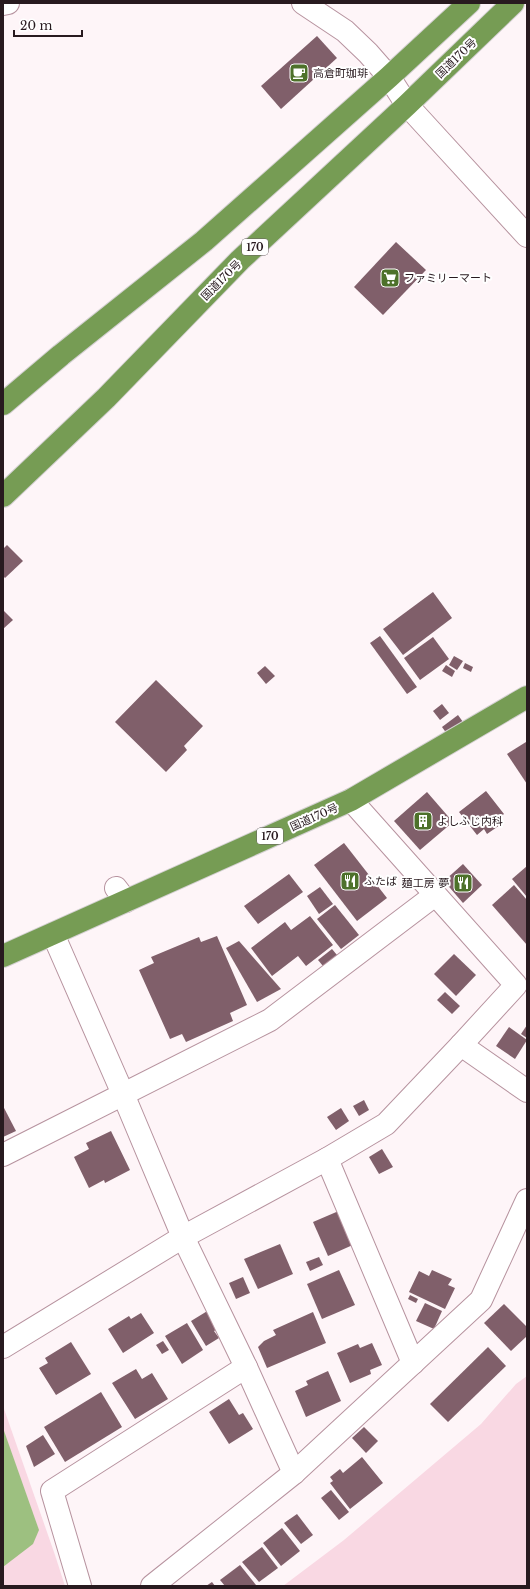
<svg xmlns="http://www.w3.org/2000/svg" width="530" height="1589" viewBox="0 0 530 1589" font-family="'Libre Baskerville','Noto Sans JP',serif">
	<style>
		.green { fill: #f9d8e3 }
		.water { fill: #9dc080 }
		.building { fill: #805f6a }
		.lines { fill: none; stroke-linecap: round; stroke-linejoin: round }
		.minor-casing { stroke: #b7939f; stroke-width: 24 }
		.highway-casing { stroke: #d4d1d2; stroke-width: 24 }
		.minor { stroke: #fff; stroke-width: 22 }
		.highway { stroke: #769c54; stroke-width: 22 }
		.labels { text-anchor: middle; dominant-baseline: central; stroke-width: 4; stroke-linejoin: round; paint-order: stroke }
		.shield { fill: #fff; stroke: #685f62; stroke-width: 1 }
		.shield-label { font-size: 10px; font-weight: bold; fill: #281a1f }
		.street-label { font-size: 11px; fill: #281a1f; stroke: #fff }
		.poi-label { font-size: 11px; fill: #281a1f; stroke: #fff; text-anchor: start }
	</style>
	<rect width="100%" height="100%" fill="#fef5f8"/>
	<!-- green -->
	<g class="green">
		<path d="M527,1376V1586H283L344,1540L481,1424L516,1384Z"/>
		<path d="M3,1406L55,1555L65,1586H3Z"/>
	</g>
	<!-- water -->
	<path class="water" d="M3,1428L39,1530L33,1544L3,1567Z"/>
	<!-- building -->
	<g class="building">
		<path d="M317,36L337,58L281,109L261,86Z"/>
		<path d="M396,242L426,270L383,315L354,287Z"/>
		<path d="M7,545L23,561L5,578L3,576V549Z"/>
		<path d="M433,592L452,618L403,655L383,629Z"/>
		<path d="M3,610L13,620L3,629Z"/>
		<path d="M380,636L417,687L407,694L370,643Z"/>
		<path d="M433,637L449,659L420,680L404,658Z"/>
		<path d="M454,656L463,661L457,670L449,665Z"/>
		<path d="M465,663L473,667L471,672L463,668Z"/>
		<path d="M446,665L455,671L452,677L442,671Z"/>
		<path d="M265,666L275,676L266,684L257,673Z"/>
		<path d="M156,680L203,726L184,746L187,750L166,772L115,722Z"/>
		<path d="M442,704L449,713L440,720L433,711Z"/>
		<path d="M458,715L463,722L447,734L442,727Z"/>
		<path d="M526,742L527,744V784L507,754Z"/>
		<path d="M486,791L504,814L496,820L500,825L487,834L484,829L477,835L459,812Z"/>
		<path d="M427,792L453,822L420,850L394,821Z"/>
		<path d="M344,843L387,898L357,921L314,865Z"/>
		<path d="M463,864L482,885L463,903L444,881Z"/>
		<path d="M527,866V897L512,879Z"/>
		<path d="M289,874L303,892L258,924L244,906Z"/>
		<path d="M514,885L527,900V945L492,905Z"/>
		<path d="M320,887L333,904L319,914L307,896Z"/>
		<path d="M335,905L359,935L341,949L317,919Z"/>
		<path d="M310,916L333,945L306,966L298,956L272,976L251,948L285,922L291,930Z"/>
		<path d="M217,936L247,1005L230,1013L233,1021L186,1042L182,1034L170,1039L139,970L154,963L151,957L199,937L201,942Z"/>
		<path d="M239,941L281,989L257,1002L226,948Z"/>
		<path d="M332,949L337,955L323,966L318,960Z"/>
		<path d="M454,954L476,975L456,996L434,974Z"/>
		<path d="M445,992L460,1006L452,1014L437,1000Z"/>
		<path d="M527,1025V1038L521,1034Z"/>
		<path d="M509,1027L527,1040L515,1059L496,1046Z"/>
		<path d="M364,1100L369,1110L359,1116L353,1106Z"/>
		<path d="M3,1106L16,1131L3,1137Z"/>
		<path d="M341,1108L349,1121L336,1130L327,1117Z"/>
		<path d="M111,1131L130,1170L105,1183L104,1180L89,1188L74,1157L89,1149L86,1143Z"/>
		<path d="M382,1149L393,1167L379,1174L369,1157Z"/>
		<path d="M341,1210L355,1244L328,1256L313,1222Z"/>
		<path d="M280,1244L293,1274L258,1289L244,1259Z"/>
		<path d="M319,1257L323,1265L310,1271L306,1262Z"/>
		<path d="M339,1270L355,1305L322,1319L307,1284Z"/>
		<path d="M432,1270L452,1279L448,1285L455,1288L445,1309L409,1292L419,1271L429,1276Z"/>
		<path d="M243,1277L250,1293L236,1299L229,1283Z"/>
		<path d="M410,1295L418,1299L416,1303L408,1299Z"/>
		<path d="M425,1303L442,1311L434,1329L416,1321Z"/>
		<path d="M504,1304L527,1327V1336L511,1351L484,1323Z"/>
		<path d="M209,1310L219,1328L214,1331L219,1338L206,1346L191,1321Z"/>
		<path d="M313,1312L326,1343L267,1368L258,1347L264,1341L276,1335L273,1330Z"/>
		<path d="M141,1313L154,1333L123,1353L108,1329L129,1316L131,1319Z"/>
		<path d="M187,1323L203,1350L182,1364L165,1336Z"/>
		<path d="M163,1341L169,1350L162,1354L156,1345Z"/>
		<path d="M71,1342L91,1374L56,1395L39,1368L48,1363L45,1358Z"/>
		<path d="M372,1343L382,1365L370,1370L371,1374L350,1383L337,1353L358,1344L360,1348Z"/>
		<path d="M488,1347L506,1366L448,1422L430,1404Z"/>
		<path d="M136,1369L142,1379L152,1373L168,1399L135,1419L112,1383Z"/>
		<path d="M328,1371L341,1401L306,1417L295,1391L308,1385L306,1381Z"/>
		<path d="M101,1392L122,1427L65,1462L44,1427Z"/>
		<path d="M229,1399L239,1415L243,1413L253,1429L229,1444L209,1412Z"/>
		<path d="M364,1427L378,1441L366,1453L352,1438Z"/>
		<path d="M43,1435L55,1454L34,1467L26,1446Z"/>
		<path d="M362,1457L383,1483L350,1509L330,1483L333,1481L330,1477L340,1469L343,1473Z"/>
		<path d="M331,1490L349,1512L339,1520L321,1498Z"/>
		<path d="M297,1514L313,1535L301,1544L284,1523Z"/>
		<path d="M282,1528L300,1551L281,1566L263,1543Z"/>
		<path d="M262,1547L278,1568L259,1582L242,1562Z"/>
		<path d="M240,1565L256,1585L254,1586H225L220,1580Z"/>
		<path d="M212,1582L215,1586H206Z"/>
	</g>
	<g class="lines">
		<!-- minor casing -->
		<g class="minor-casing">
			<g id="minor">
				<path d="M303,3L345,31L368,53L389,77L407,105L527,236"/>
				<path d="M3,4L8,3"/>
				<path d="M116,888L126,901"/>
				<path d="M53,934L123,1094L183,1237L246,1367L294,1473"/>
				<path d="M461,1045L527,1091"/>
				<path d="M3,1155L270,1020L435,895"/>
				<path d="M327,1159L413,1363"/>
				<path d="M3,1347L183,1237L327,1159L386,1124L461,1045L516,985L351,800"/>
				<path d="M80,1586L52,1491L246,1367"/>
				<path d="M152,1586L294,1473L481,1300L527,1200"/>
			</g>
		</g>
		<!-- highway casing -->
		<g class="highway-casing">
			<g id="highway">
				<path d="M3,404L61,355L204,241L389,77L469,3"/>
				<path d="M3,496L106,398L240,260L407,105L513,3"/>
				<path d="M3,956L351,800L527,697"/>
			</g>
		</g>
		<!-- minor -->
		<use href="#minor" class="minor"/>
		<!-- highway -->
		<use href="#highway" class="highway"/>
	</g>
	<!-- icons -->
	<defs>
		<g id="cafe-square" transform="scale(1)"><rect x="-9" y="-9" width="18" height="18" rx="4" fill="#4d712a" stroke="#fff"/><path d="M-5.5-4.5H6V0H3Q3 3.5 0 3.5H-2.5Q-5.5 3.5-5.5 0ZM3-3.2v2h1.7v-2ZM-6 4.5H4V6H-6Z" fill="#fff"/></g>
		<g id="supermarket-square" transform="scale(1)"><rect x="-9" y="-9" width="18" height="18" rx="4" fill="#4d712a" stroke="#fff"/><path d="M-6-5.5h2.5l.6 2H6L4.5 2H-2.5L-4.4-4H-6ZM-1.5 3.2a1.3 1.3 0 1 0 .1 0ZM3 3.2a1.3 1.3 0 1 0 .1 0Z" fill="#fff"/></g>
		<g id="building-square" transform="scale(1)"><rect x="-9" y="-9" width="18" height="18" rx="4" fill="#4d712a" stroke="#fff"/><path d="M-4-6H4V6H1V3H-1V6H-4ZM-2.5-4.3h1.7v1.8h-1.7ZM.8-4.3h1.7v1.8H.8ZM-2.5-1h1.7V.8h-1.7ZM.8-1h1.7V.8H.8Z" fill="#fff"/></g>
		<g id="restaurant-square" transform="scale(1)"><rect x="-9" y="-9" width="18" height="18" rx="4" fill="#4d712a" stroke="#fff"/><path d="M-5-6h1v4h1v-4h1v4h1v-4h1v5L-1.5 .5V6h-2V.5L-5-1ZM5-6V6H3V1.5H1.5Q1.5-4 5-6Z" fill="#fff"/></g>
	</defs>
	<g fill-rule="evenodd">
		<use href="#cafe-square" x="299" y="73"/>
		<use href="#supermarket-square" x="390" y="278"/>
		<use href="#building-square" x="423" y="821"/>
		<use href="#restaurant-square" x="350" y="881"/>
		<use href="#restaurant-square" x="463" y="883"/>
	</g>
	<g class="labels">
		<!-- shield labels -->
		<g class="shield">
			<rect x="242" y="239" width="26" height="16" rx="3"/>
			<rect x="257" y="828" width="26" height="16" rx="3"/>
		</g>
		<g class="shield-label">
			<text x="255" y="247">170</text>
			<text x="270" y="836">170</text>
		</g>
		<!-- street labels -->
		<g class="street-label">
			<text transform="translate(456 58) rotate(-44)">国道170号</text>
			<text transform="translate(221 280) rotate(-45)">国道170号</text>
			<text transform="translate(314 817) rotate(-24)">国道170号</text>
		</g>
		<!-- poi labels -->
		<g class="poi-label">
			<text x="313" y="73">高倉町珈琲</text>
			<text x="404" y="278">ファミリーマート</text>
			<text x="437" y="821">よしふじ内科</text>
			<text x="364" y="881">ふたば</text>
			<text x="449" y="883" text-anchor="end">麺工房 夢</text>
		</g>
	</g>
	<!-- border -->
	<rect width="530" height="1589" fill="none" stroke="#281a1f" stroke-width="8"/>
	<!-- scale -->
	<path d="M14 30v6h68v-6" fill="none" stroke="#281a1f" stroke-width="2"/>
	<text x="20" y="30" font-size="12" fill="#281a1f" stroke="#ffffff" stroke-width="3" paint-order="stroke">20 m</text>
</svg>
